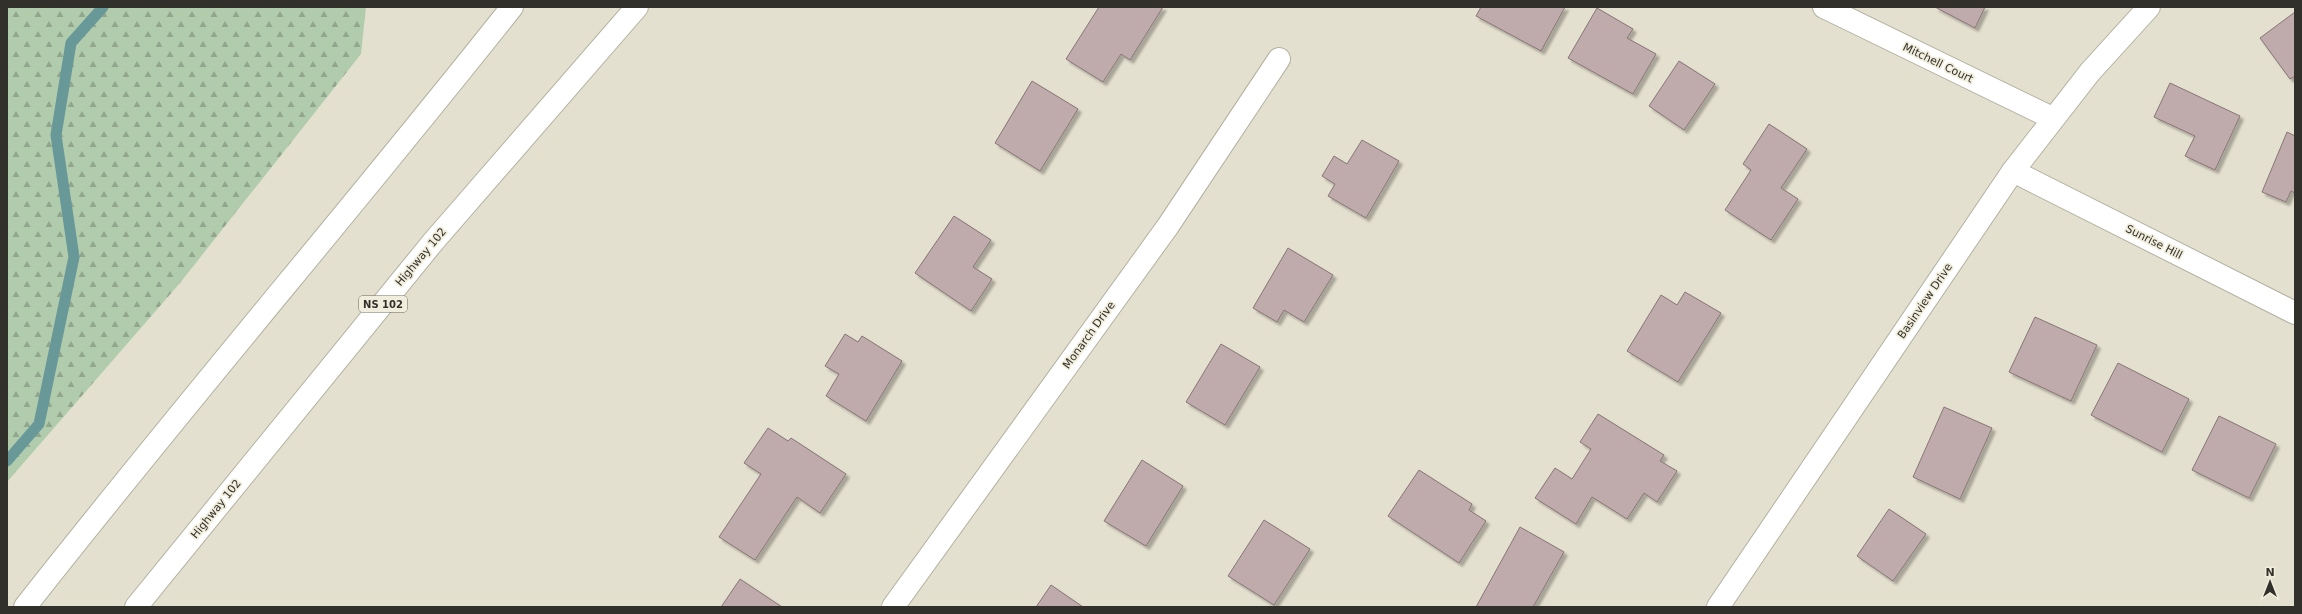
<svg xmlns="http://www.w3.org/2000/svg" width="2302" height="614" viewBox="0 0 2302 614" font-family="'DejaVu Sans',sans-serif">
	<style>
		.forest { fill: url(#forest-firs) }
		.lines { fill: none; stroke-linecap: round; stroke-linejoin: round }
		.stream { stroke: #699899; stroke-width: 11 }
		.building { fill: #bfabab; stroke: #877574; filter: url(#shadow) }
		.minor-casing { stroke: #b4b0a0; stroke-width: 24 }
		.highway-casing { stroke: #b4b0a0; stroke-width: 24 }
		.minor { stroke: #fff; stroke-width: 22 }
		.highway { stroke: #fff; stroke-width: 22 }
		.labels { text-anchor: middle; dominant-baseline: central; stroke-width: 3.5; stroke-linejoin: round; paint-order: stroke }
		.shield { fill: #f1eddc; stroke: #6b695f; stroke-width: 1 }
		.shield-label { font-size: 10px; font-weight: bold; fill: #32302a }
		.street-label { font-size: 11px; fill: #32302a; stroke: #f1eddc }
	</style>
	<defs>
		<pattern id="forest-firs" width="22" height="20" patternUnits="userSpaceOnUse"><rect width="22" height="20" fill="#b1ccad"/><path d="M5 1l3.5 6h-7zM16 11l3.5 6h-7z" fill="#91a68d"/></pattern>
		<filter id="shadow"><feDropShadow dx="3.5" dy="3.5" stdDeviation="1" flood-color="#0004"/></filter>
	</defs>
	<rect width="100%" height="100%" fill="#e4e0cf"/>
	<!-- forest -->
	<path class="forest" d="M7,7H366L361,54L180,283L7,482Z"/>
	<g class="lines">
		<!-- stream -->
		<path class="stream" d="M7,461L39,424L74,257L56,135L71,43L103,7"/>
	</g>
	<!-- building -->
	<g class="building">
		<path d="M1099,7H1163L1130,60L1121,54L1103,82L1066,59Z"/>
		<path d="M1481,7H1565L1541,51L1476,16Z"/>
		<path d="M1935,7H1985L1975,28Z"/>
		<path d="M1597,8L1633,29L1627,38L1656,54L1633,94L1568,58Z"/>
		<path d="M2295,12V76L2290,79L2260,38Z"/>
		<path d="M1679,61L1715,84L1684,130L1649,106Z"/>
		<path d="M1032,81L1078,109L1040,171L995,143Z"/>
		<path d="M2170,83L2240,116L2215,170L2185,156L2195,136L2154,117Z"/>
		<path d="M1769,124L1807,149L1781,188L1798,199L1771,240L1725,210L1751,170L1743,164Z"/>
		<path d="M2287,132L2295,136V193L2291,191L2286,202L2262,192Z"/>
		<path d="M1362,140L1399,161L1366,218L1328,196L1335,184L1322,176L1334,156L1347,164Z"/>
		<path d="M954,216L991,240L973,267L992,279L971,311L915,273Z"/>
		<path d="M1288,248L1333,275L1304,322L1284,310L1277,322L1253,308Z"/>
		<path d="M1685,292L1721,313L1678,382L1627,351L1661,295L1677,305Z"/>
		<path d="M2035,317L2097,345L2071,401L2009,372Z"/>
		<path d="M845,334L858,342L862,336L902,361L866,421L826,396L839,374L825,366Z"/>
		<path d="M1221,344L1260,367L1225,425L1186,402Z"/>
		<path d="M2118,363L2189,399L2162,452L2091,415Z"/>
		<path d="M1944,407L1992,428L1960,499L1913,477Z"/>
		<path d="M1598,414L1664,455L1660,461L1677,471L1657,502L1644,493L1627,519L1592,497L1576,524L1535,498L1555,468L1572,479L1591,449L1580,442Z"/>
		<path d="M2219,416L2276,444L2249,498L2192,470Z"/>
		<path d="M768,428L788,441L791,438L846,474L820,513L797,497L755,560L719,537L761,474L744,463Z"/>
		<path d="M1142,460L1183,486L1146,546L1104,521Z"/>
		<path d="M1419,470L1472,504L1469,510L1486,521L1459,563L1388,516Z"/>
		<path d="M1889,509L1926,534L1893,581L1857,556Z"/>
		<path d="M1264,520L1310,549L1274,605L1228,576Z"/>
		<path d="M1520,527L1564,552L1533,607H1476Z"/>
		<path d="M740,579L782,607H721Z"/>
		<path d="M1051,585L1083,607H1036Z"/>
	</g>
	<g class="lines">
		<!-- minor casing -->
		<g class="minor-casing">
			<g id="minor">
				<path d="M1824,7L2052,118"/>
				<path d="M2013,171L2295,313"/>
				<path d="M893,607L1168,226L1279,59"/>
				<path d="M1718,607L2013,171L2090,72L2149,7"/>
			</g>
		</g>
		<!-- highway casing -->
		<g class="highway-casing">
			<g id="highway">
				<path d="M25,607C184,404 352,209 512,7"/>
				<path d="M136,607L433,242L637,7"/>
			</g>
		</g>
		<!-- minor -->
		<use href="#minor" class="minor"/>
		<!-- highway -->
		<use href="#highway" class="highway"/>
	</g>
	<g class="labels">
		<!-- shield labels -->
		<rect class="shield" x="359" y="296" width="48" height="16" rx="3"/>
		<g class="shield-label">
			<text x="383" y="304">NS 102</text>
		</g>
		<!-- street labels -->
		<g class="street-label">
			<text transform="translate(1938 63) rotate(26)">Mitchell Court</text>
			<text transform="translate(2154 242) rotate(27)">Sunrise Hill</text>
			<text transform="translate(421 257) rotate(-50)">Highway 102</text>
			<text transform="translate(1925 301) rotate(-56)">Basinview Drive</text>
			<text transform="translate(1089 335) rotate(-54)">Monarch Drive</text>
			<text transform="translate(216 509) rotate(-51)">Highway 102</text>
		</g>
	</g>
	<!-- border -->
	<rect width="2302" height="614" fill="none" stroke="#32302a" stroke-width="16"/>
	<!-- north arrow -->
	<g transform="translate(2270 582)" stroke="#f1eddc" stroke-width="3" paint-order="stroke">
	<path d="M0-3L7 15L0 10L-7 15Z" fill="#32302a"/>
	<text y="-6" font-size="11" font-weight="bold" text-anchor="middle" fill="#32302a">N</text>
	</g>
</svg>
